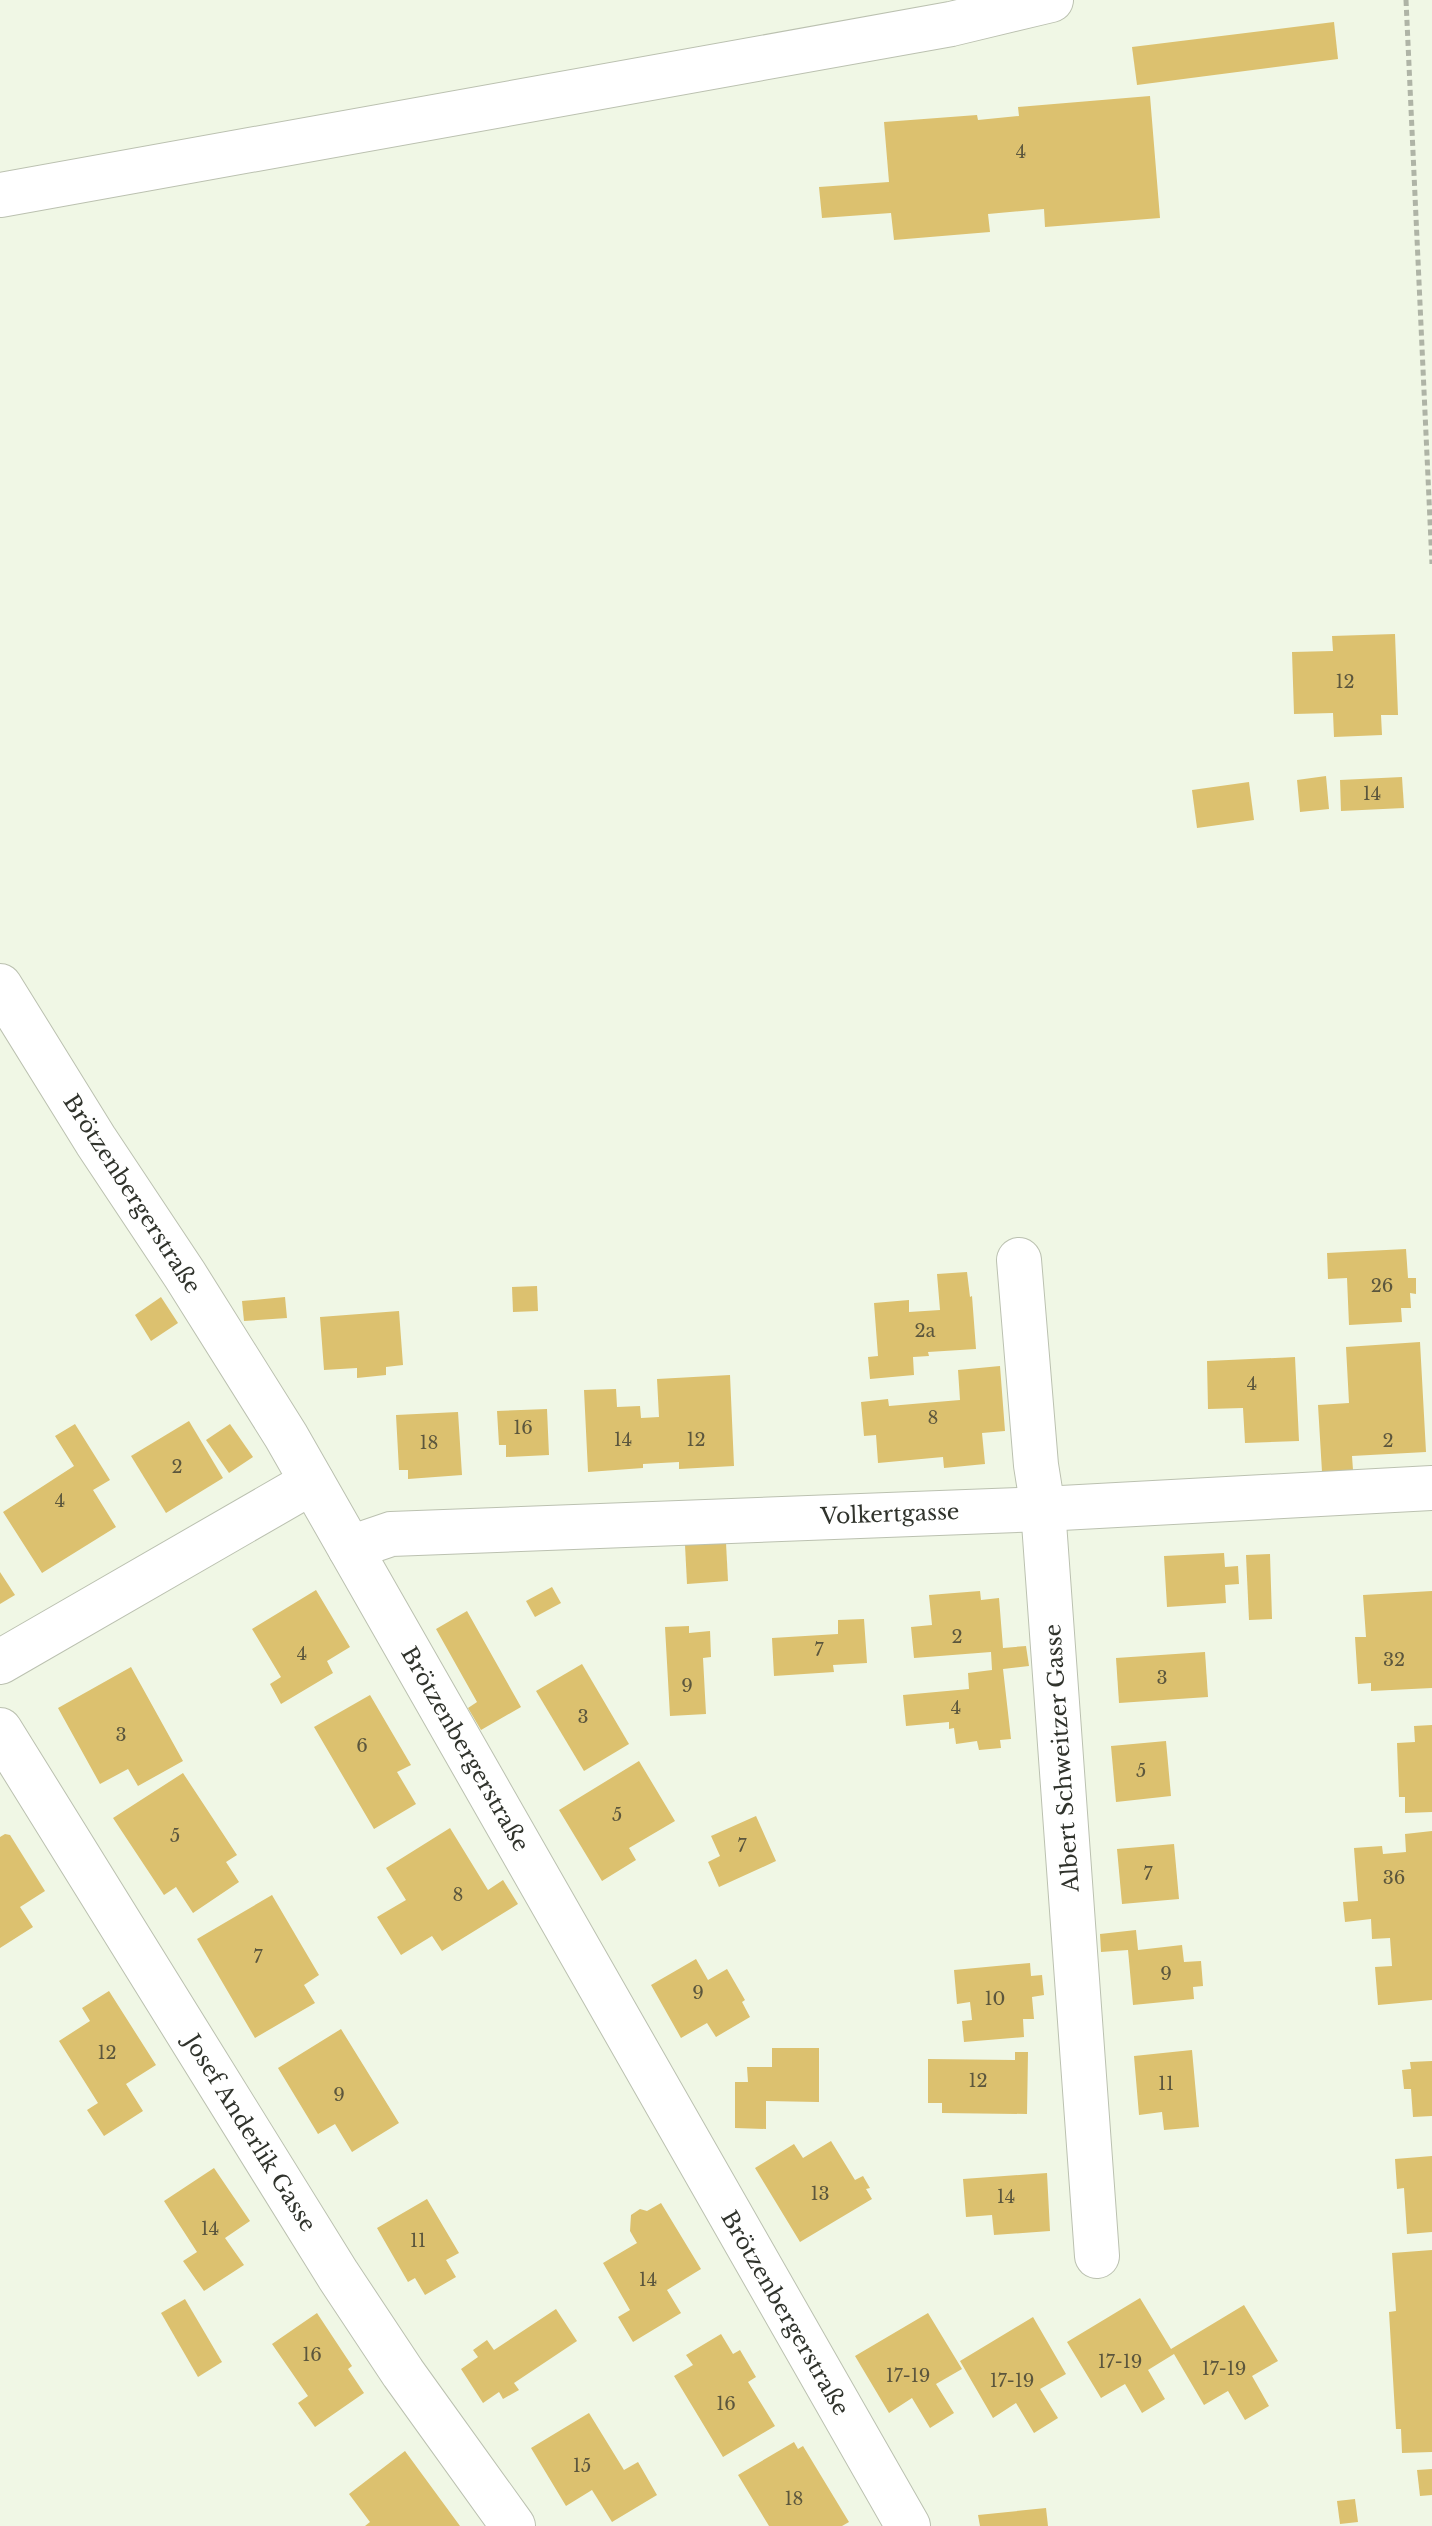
<svg xmlns="http://www.w3.org/2000/svg" width="1432" height="2526" viewBox="0 0 1432 2526" font-family="'Libre Baskerville',serif">
	<style>
		.building { fill: #dcc16f }
		.lines { fill: none; stroke-linecap: round; stroke-linejoin: round }
		.minor-casing { stroke: #bbc1b0; stroke-width: 46 }
		.path { stroke: #afb4a6; stroke-width: 5; stroke-dasharray: 6 4; stroke-linecap: butt }
		.minor { stroke: #fff; stroke-width: 44 }
		.labels { text-anchor: middle; dominant-baseline: central; stroke-width: 8; stroke-linejoin: round; paint-order: stroke }
		.number-label { font-size: 18px; fill: #5b563d }
		.street-label { font-size: 22px; fill: #30332c; stroke: #fff }
	</style>
	<rect width="100%" height="100%" fill="#f0f7e5"/>
	<!-- building -->
	<g class="building">
		<path d="M1334,22L1338,59L1137,85L1132,47Z"/>
		<path d="M1150,96L1160,218L1045,227L1044,209L988,214L990,232L894,240L891,213L822,218L819,187L889,182L884,122L977,115L978,120L1019,116L1018,107Z"/>
		<path d="M1395,634L1398,715H1381L1382,735L1334,737L1333,713L1294,714L1292,652L1333,651L1332,636Z"/>
		<path d="M1326,776L1329,809L1300,812L1297,780Z"/>
		<path d="M1402,777L1404,808L1341,811L1340,780Z"/>
		<path d="M1249,782L1254,820L1197,828L1192,790Z"/>
		<path d="M1406,1249L1408,1278H1416V1294L1410,1293L1411,1308H1401L1402,1322L1349,1325L1347,1278L1328,1279L1327,1253Z"/>
		<path d="M967,1272L970,1297L972,1296L976,1349L928,1352L929,1356L913,1357L914,1375L870,1379L868,1357L878,1356L874,1303L909,1300V1312L940,1310L937,1274Z"/>
		<path d="M537,1286L538,1311L513,1312L512,1287Z"/>
		<path d="M161,1297L178,1323L151,1341L135,1315Z"/>
		<path d="M285,1297L287,1318L244,1321L242,1301Z"/>
		<path d="M399,1311L403,1365L386,1367V1375L357,1378V1368L324,1370L320,1317Z"/>
		<path d="M1420,1342L1426,1452L1352,1456L1353,1470L1322,1472L1318,1405L1349,1403L1346,1347Z"/>
		<path d="M1295,1357L1299,1441L1245,1443L1243,1408L1208,1409L1207,1361Z"/>
		<path d="M1000,1366L1005,1431L982,1433L985,1464L944,1468L943,1457L878,1463L876,1435L864,1436L861,1402L888,1399L889,1406L960,1400L958,1370Z"/>
		<path d="M730,1375L734,1466L679,1469V1462L643,1464V1468L588,1472L584,1390L616,1389L617,1407L640,1406L641,1418L659,1417L657,1379Z"/>
		<path d="M547,1409L549,1455L506,1457V1445H499L497,1411Z"/>
		<path d="M458,1412L462,1475L408,1479V1470H399L396,1415Z"/>
		<path d="M189,1421L223,1478L166,1513L131,1456Z"/>
		<path d="M75,1424L110,1480L93,1490L116,1527L42,1573L3,1512L74,1466L55,1436Z"/>
		<path d="M230,1424L253,1457L229,1473L206,1440Z"/>
		<path d="M726,1543L728,1581L687,1584L685,1545Z"/>
		<path d="M1224,1553L1225,1567L1238,1566L1239,1584L1225,1585L1226,1603L1167,1607L1164,1556Z"/>
		<path d="M1270,1554L1272,1619L1249,1620L1246,1555Z"/>
		<path d="M0,1572L15,1595L0,1604Z"/>
		<path d="M552,1587L561,1603L535,1617L526,1601Z"/>
		<path d="M316,1590L350,1647L327,1661L333,1673L281,1704L270,1684L281,1677L252,1629Z"/>
		<path d="M980,1591L981,1600L999,1598L1003,1648L1026,1646L1029,1666L1003,1669L1011,1739L1000,1740L1001,1748L979,1750L977,1741L956,1744L954,1728L949,1729V1722L906,1726L903,1695L969,1689L968,1673L992,1670L991,1652L914,1658L911,1627L932,1625L929,1595Z"/>
		<path d="M1432,1591V1688L1371,1691V1683L1358,1684L1355,1637H1366L1363,1595Z"/>
		<path d="M467,1611L521,1707L481,1730L468,1708L477,1702L436,1629Z"/>
		<path d="M864,1619L867,1663L833,1665L834,1672L774,1676L772,1638L838,1634V1620Z"/>
		<path d="M689,1626V1633L710,1631L711,1657L703,1658L706,1714L670,1716L665,1627Z"/>
		<path d="M1205,1652L1208,1697L1119,1703L1116,1658Z"/>
		<path d="M582,1664L629,1744L584,1771L536,1691Z"/>
		<path d="M131,1667L183,1761L138,1786L128,1769L100,1784L58,1708Z"/>
		<path d="M370,1695L411,1765L397,1772L416,1804L374,1829L314,1727Z"/>
		<path d="M1432,1725V1812L1405,1813V1797H1399L1397,1743L1415,1742L1414,1726Z"/>
		<path d="M1166,1741L1171,1796L1116,1802L1111,1746Z"/>
		<path d="M639,1761L675,1821L629,1848L636,1860L602,1881L559,1810Z"/>
		<path d="M183,1773L237,1855L226,1862L239,1882L193,1913L176,1887L164,1895L113,1818Z"/>
		<path d="M756,1816L776,1861L719,1887L708,1862L720,1856L711,1836Z"/>
		<path d="M450,1828L488,1890L503,1880L518,1904L442,1951L432,1936L401,1955L377,1917L406,1900L386,1868Z"/>
		<path d="M1432,1831V2000L1378,2005L1375,1967L1392,1966L1390,1938L1372,1939L1371,1919L1345,1922L1343,1902L1358,1901L1354,1848L1382,1846L1383,1854L1406,1852L1405,1834Z"/>
		<path d="M5,1834L10,1835L45,1891L20,1907L33,1927L0,1948V1837Z"/>
		<path d="M1174,1844L1179,1899L1122,1904L1117,1849Z"/>
		<path d="M272,1895L319,1975L304,1985L315,2003L255,2038L197,1939Z"/>
		<path d="M1136,1930L1138,1950L1182,1945L1184,1962L1201,1961L1203,1986L1193,1987L1194,1999L1133,2005L1128,1950L1101,1952L1100,1934Z"/>
		<path d="M696,1959L708,1980L727,1969L745,2000L742,2002L750,2017L716,2037L707,2023L681,2038L651,1985Z"/>
		<path d="M1030,1963L1031,1976L1042,1975L1044,1995L1032,1997L1034,2019H1023L1024,2037L964,2042L962,2021L972,2020L970,2002L957,2004L954,1970Z"/>
		<path d="M109,1991L156,2065L126,2084L143,2111L104,2136L87,2110L98,2103L59,2041L90,2021L82,2008Z"/>
		<path d="M341,2029L399,2123L352,2152L335,2124L318,2134L278,2068Z"/>
		<path d="M772,2048H819V2102L766,2101V2129L735,2128V2082H748L747,2067H772Z"/>
		<path d="M1192,2050L1199,2127L1164,2130L1162,2112L1139,2115L1134,2056Z"/>
		<path d="M1015,2052H1028L1027,2114L942,2113V2103H928V2059L1015,2060Z"/>
		<path d="M1432,2061V2116L1413,2117L1411,2089H1404L1402,2070L1411,2069L1410,2062Z"/>
		<path d="M831,2141L855,2180L863,2176L870,2188L866,2189L872,2199L800,2242L755,2168L794,2144L803,2158Z"/>
		<path d="M1432,2156V2232L1407,2234L1404,2188L1397,2189L1395,2159Z"/>
		<path d="M214,2168L250,2221L225,2238L244,2265L204,2291L183,2261L197,2252L164,2201Z"/>
		<path d="M1047,2173L1050,2231L994,2235L992,2215L966,2217L963,2179Z"/>
		<path d="M427,2199L459,2253L446,2260L456,2277L425,2295L415,2278L408,2282L377,2228Z"/>
		<path d="M661,2203L701,2269L667,2290L681,2313L633,2342L618,2317L630,2310L603,2263L637,2243L630,2231L631,2215L640,2209L647,2211Z"/>
		<path d="M1432,2250V2452L1402,2453L1401,2429H1396L1389,2312L1396,2311L1392,2253Z"/>
		<path d="M1140,2298L1171,2349L1244,2305L1278,2361L1252,2376L1269,2406L1245,2420L1228,2391L1204,2405L1174,2354L1148,2370L1165,2399L1142,2413L1125,2384L1101,2398L1067,2342Z"/>
		<path d="M185,2299L222,2362L198,2377L161,2313Z"/>
		<path d="M556,2309L577,2341L514,2383L519,2390L503,2399L499,2392L483,2403L461,2369L478,2357L473,2350L487,2340L494,2350Z"/>
		<path d="M317,2313L352,2366L348,2369L364,2393L315,2427L298,2403L308,2396L272,2344Z"/>
		<path d="M928,2313L962,2369L936,2384L954,2413L930,2428L912,2398L889,2413L855,2356Z"/>
		<path d="M1033,2317L1066,2374L1040,2389L1058,2418L1034,2433L1016,2403L993,2418L960,2361Z"/>
		<path d="M721,2334L733,2354L740,2350L756,2377L748,2382L775,2426L723,2457L674,2376L693,2365L686,2355Z"/>
		<path d="M589,2413L624,2470L638,2462L657,2495L612,2522L592,2490L566,2506L531,2448Z"/>
		<path d="M794,2442L798,2449L803,2446L849,2522L842,2526H769L738,2475Z"/>
		<path d="M405,2451L460,2526H365L370,2522L349,2494Z"/>
		<path d="M1432,2469V2495L1420,2496L1417,2470Z"/>
		<path d="M1355,2499L1358,2522L1340,2524L1337,2501Z"/>
		<path d="M1046,2508L1048,2526H980L978,2515Z"/>
	</g>
	<g class="lines">
		<!-- minor casing -->
		<g class="minor-casing">
			<g id="minor">
				<path d="M0,195L951,24L1051,0"/>
				<path d="M0,986L96,1141L185,1275L286,1436L908,2526"/>
				<path d="M1019,1260L1036,1465L1043,1509L1097,2256"/>
				<path d="M350,1548L391,1534L1043,1509L1432,1488"/>
				<path d="M0,1662L312,1482"/>
				<path d="M0,1730L338,2275L403,2373L513,2526"/>
			</g>
		</g>
		<!-- path -->
		<path class="path" d="M1406,0L1432,564"/>
		<!-- minor -->
		<use href="#minor" class="minor"/>
	</g>
	<g class="labels">
		<!-- number labels -->
		<g class="number-label">
			<text x="1021" y="152">4</text>
			<text x="1345" y="682">12</text>
			<text x="1372" y="794">14</text>
			<text x="1382" y="1286">26</text>
			<text x="925" y="1331">2a</text>
			<text x="1252" y="1384">4</text>
			<text x="933" y="1418">8</text>
			<text x="523" y="1428">16</text>
			<text x="623" y="1440">14</text>
			<text x="696" y="1440">12</text>
			<text x="1388" y="1441">2</text>
			<text x="429" y="1443">18</text>
			<text x="177" y="1467">2</text>
			<text x="60" y="1501">4</text>
			<text x="957" y="1637">2</text>
			<text x="819" y="1650">7</text>
			<text x="302" y="1654">4</text>
			<text x="1394" y="1660">32</text>
			<text x="1162" y="1678">3</text>
			<text x="687" y="1686">9</text>
			<text x="956" y="1708">4</text>
			<text x="583" y="1717">3</text>
			<text x="121" y="1735">3</text>
			<text x="362" y="1746">6</text>
			<text x="1141" y="1771">5</text>
			<text x="617" y="1815">5</text>
			<text x="175" y="1836">5</text>
			<text x="742" y="1846">7</text>
			<text x="1148" y="1874">7</text>
			<text x="1394" y="1878">36</text>
			<text x="458" y="1895">8</text>
			<text x="258" y="1957">7</text>
			<text x="1166" y="1974">9</text>
			<text x="698" y="1993">9</text>
			<text x="995" y="1999">10</text>
			<text x="107" y="2053">12</text>
			<text x="978" y="2081">12</text>
			<text x="1166" y="2084">11</text>
			<text x="339" y="2095">9</text>
			<text x="820" y="2194">13</text>
			<text x="1006" y="2197">14</text>
			<text x="210" y="2229">14</text>
			<text x="418" y="2241">11</text>
			<text x="648" y="2280">14</text>
			<text x="312" y="2355">16</text>
			<text x="1120" y="2362">17-19</text>
			<text x="1224" y="2369">17-19</text>
			<text x="908" y="2376">17-19</text>
			<text x="1012" y="2381">17-19</text>
			<text x="726" y="2404">16</text>
			<text x="582" y="2466">15</text>
			<text x="794" y="2499">18</text>
		</g>
		<!-- street labels -->
		<g class="street-label">
			<text transform="translate(132 1194) rotate(57)">Brötzenbergerstraße</text>
			<text transform="translate(890 1514) rotate(-2)">Volkertgasse</text>
			<text transform="translate(465 1749) rotate(60)">Brötzenbergerstraße</text>
			<text transform="translate(1062 1758) rotate(-94)">Albert Schweitzer Gasse</text>
			<text transform="translate(250 2133) rotate(58)">Josef Anderlik Gasse</text>
			<text transform="translate(785 2313) rotate(60)">Brötzenbergerstraße</text>
		</g>
	</g>
</svg>
